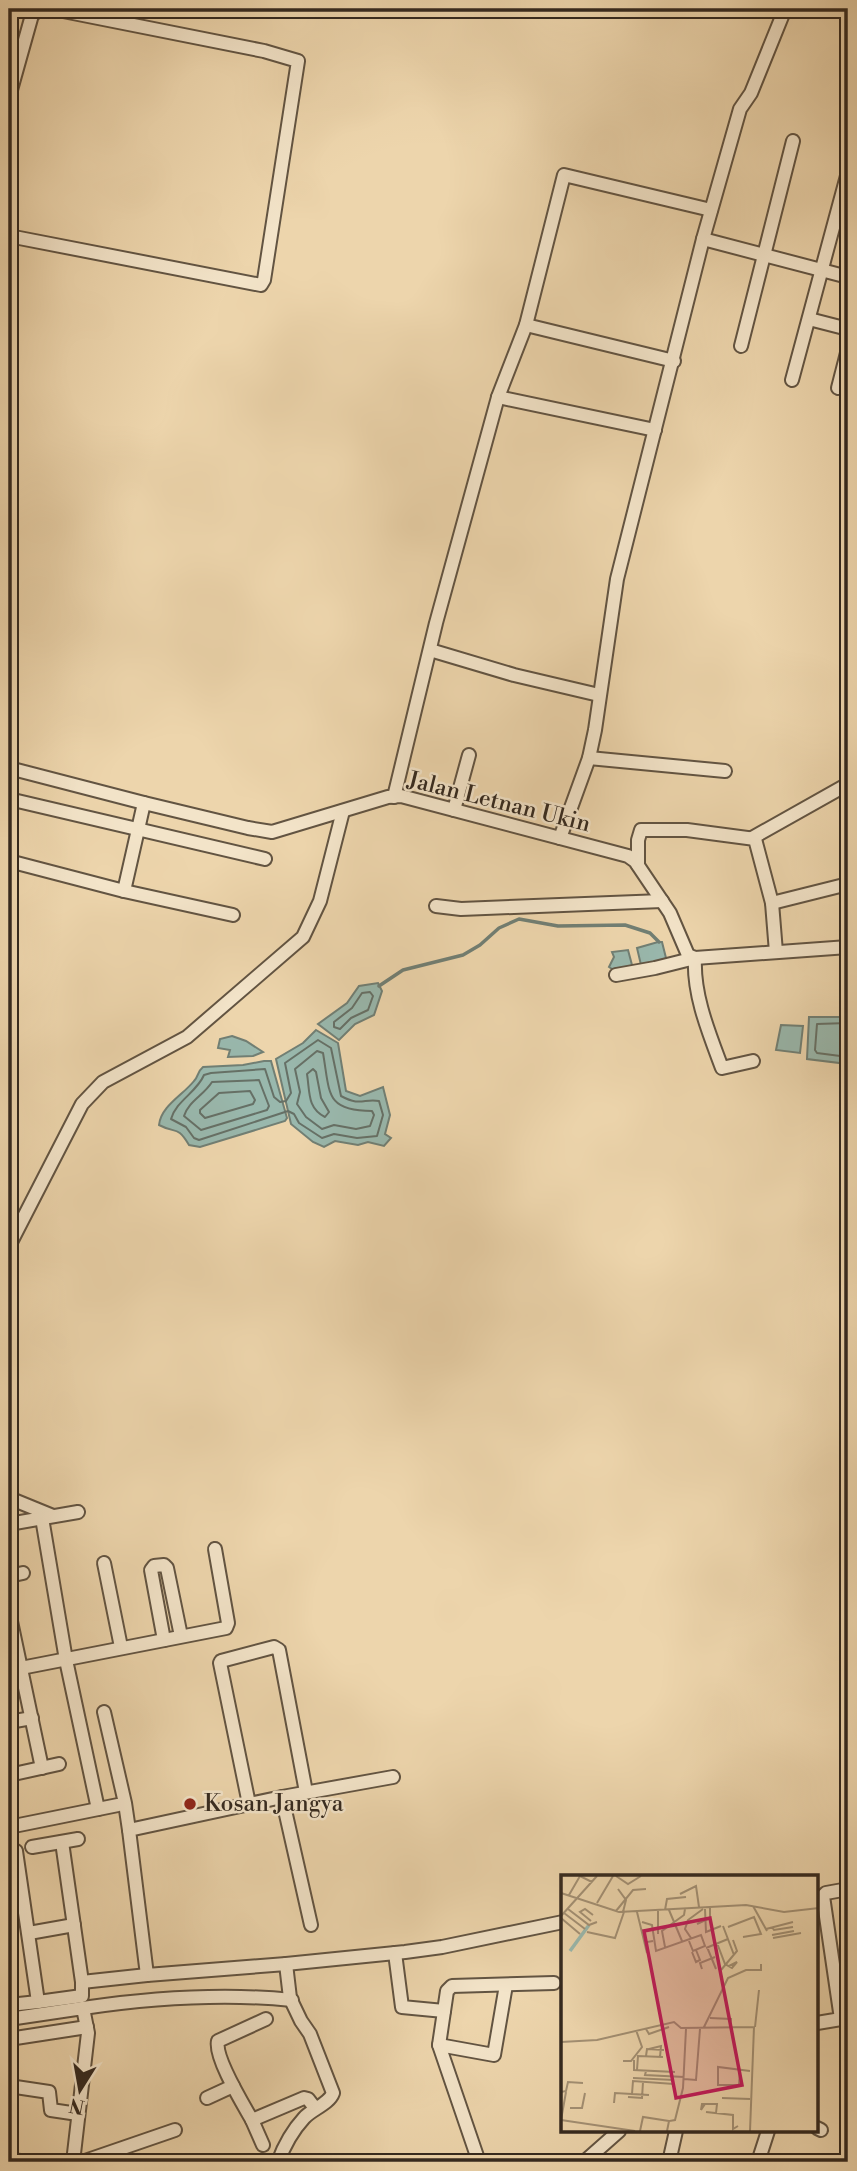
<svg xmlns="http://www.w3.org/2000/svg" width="857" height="2171" viewBox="0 0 857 2171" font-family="'Libre Bodoni',serif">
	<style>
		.water { fill: #99b8ad; stroke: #717f74; stroke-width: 2 }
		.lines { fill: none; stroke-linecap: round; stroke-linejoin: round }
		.shore { stroke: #667066; stroke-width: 2 }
		.stream { stroke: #717f74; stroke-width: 3.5 }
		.minor-casing { stroke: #625442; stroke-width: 16 }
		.minor { stroke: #f3e4c9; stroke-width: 12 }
		.poi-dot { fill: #8f2418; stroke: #f3e4c9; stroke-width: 2.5 }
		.labels { text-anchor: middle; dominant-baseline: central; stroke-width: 5; stroke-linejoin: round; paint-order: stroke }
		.street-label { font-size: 23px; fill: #34291f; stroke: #f3e4c9 }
		.poi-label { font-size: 23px; fill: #34291f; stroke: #f3e4c9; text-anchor: start }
		.inset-river { fill: none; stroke: #99b8ad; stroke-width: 3.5 }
		.inset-road { fill: none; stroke: #a39074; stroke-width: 2 }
		.view { fill: #c2185b; fill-opacity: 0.15; stroke: #c2185b; stroke-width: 3.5 }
		.inset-edge { fill: none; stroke: #34291f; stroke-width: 3.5 }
	</style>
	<rect width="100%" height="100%" fill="#edd5ac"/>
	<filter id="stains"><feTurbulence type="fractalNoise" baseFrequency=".00286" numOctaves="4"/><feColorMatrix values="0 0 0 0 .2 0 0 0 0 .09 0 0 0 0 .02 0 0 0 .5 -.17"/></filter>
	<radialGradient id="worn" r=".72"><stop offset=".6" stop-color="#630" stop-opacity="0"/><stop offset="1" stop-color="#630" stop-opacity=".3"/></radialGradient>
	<!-- water -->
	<g class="water">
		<path d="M658,942H662L667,962L641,965L637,948Z"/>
		<path d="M628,950L632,965L630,967L612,969L609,967L614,957L612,952Z"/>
		<path d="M378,983L382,991L374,1015L355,1024L339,1040L318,1024L347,1003L359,986Z"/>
		<path d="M809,1017H848V1064L807,1059Z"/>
		<path d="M781,1025L803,1026L800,1053L776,1050Z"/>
		<path d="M316,1030L338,1043L346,1091L360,1096L383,1087L390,1115L385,1134L391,1138L384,1146L368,1142L358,1145L335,1141L324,1147L313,1142L291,1124L276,1059L303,1043Z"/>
		<path d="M232,1036L246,1041L263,1052L253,1056L228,1057L230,1050L218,1048L220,1039Z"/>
		<path d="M264,1061H271L287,1118L285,1121L200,1147L189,1145C177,1125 176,1134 159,1125C161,1106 183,1095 194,1081C199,1076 197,1072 203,1067L243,1065Z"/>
	</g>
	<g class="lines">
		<!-- shore -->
		<g class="shore">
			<path d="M370,992L373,996L368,1010L351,1018L340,1029L334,1027V1022L352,1008L362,993Z"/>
			<path d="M848,1023L817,1024L815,1050L817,1053L848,1057"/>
			<path d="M318,1040L331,1048L341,1096C361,1107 364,1098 379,1101L383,1115L377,1136L357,1138L334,1134L322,1138L299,1123L294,1114L288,1111L199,1140L194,1138L186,1127L171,1119C176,1101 197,1092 204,1075L211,1073L265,1069L274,1097L280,1102L286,1101L291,1093L285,1063Z"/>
			<path d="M317,1051L323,1053C330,1093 325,1111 372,1111L374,1115L370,1126L356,1129L334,1125L322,1129L306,1117L297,1104L300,1092L295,1069Z"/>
			<path d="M313,1069L316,1072L321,1098L329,1112L325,1117C307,1108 310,1092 307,1074Z"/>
			<path d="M259,1080L269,1106L267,1110L201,1130L184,1116C188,1102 204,1095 212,1082Z"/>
			<path d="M250,1091L255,1100L253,1104L205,1118L200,1113V1110L219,1093Z"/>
		</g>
		<!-- stream -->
		<path class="stream" d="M379,986L403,970L463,955L480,945L499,928L519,919L558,926L625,925L650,933L659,942"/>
		<!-- minor casing -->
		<g class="minor-casing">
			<g id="minor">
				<path d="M9,97L32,15L40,9"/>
				<path d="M9,236L261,285L264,280L298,61L264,51L53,9"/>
				<path d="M703,239L848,277"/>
				<path d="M809,319L848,329"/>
				<path d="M526,325L674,361"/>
				<path d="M741,346L793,141"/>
				<path d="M792,380L848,172"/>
				<path d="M838,388L848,349"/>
				<path d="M498,397L655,430"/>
				<path d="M430,650L514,675L599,695"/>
				<path d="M589,758L725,771"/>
				<path d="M9,768L144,803L248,828L272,832L388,797L401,796L628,856L635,861L670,913L688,955L695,958L848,947"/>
				<path d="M394,797L436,623L498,397L526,325L564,175L711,210"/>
				<path d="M9,799L265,859"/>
				<path d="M454,810L469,755"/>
				<path d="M560,838L589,758L595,730L617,579L703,239L740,109L751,93L785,9"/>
				<path d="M752,838L848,784"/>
				<path d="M9,861L124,891L233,915"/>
				<path d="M638,865V840L641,830H687L755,839L772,903L776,952"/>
				<path d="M124,891L144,803"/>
				<path d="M772,903L848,884"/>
				<path d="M436,906L461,909L662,901"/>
				<path d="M616,975L655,968L695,958C693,995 709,1033 722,1068L753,1061"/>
				<path d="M9,1246L82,1104L103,1082L187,1037L303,937L320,901L343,811"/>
				<path d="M9,1498L53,1516"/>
				<path d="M42,1518L66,1660L98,1809"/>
				<path d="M9,1524L78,1512"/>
				<path d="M104,1563L121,1647"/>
				<path d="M9,1576L23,1573"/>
				<path d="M9,1612L42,1768"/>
				<path d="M164,1640L151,1570L154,1566L164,1565L167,1568L181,1636"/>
				<path d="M21,1668L226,1628L228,1623L215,1549"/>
				<path d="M104,1712L125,1803L129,1830"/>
				<path d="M9,1722L32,1718"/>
				<path d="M9,1775L59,1764"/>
				<path d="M282,1797L393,1777"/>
				<path d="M249,1804L220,1663L221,1661L274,1647L279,1650L306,1792"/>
				<path d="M9,1827L118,1805"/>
				<path d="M62,1842L82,1982L147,1975"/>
				<path d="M32,1847L78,1839"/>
				<path d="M9,1853L16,1851L38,2002L82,1996V1982"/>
				<path d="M311,1925L282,1797L129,1830L147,1975L286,1964L405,1952L442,1947L563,1922"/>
				<path d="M29,1933L74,1925"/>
				<path d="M395,1953L402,2007L444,2011"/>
				<path d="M9,2005L38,2002"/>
				<path d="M83,2008C151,1998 223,1993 292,2000"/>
				<path d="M9,2019L83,2008L88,2033L73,2162"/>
				<path d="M266,2019L218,2041C214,2057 243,2104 252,2120L304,2098L308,2099L315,2108"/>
				<path d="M817,2023L841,2019L823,1896L826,1893L848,1889"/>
				<path d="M9,2039L87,2027"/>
				<path d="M439,2045L494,2055L506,1985"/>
				<path d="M9,2086L49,2092L51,2110L78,2114"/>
				<path d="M207,2098L233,2086"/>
				<path d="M252,2120L263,2145"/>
				<path d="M817,2128L821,2130"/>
				<path d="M9,2160L33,2162"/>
				<path d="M82,2162L175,2130"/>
				<path d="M278,2162C284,2146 292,2131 304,2118C312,2109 329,2104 333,2093L310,2034L301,2021L290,1998L286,1964"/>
				<path d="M479,2162L439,2045L447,1991L452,1986L554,1983"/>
				<path d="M584,2162L619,2131"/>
				<path d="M669,2162L676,2131"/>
				<path d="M758,2162L768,2131"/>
			</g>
		</g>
		<!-- minor -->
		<use href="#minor" class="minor"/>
	</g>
	<!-- markers -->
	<circle class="poi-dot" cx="190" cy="1804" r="7"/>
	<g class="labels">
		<!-- street labels -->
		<g class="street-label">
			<text transform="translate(499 802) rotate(14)">Jalan Letnan Ukin</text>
		</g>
		<!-- poi labels -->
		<g class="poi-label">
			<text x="204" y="1804">Kosan Jangya</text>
		</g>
	</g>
	<!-- overview -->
	<g transform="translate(561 1875)">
		<rect width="257" height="257" fill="#edd5ac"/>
		<path class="inset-river" d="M9,76L28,50"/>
		<path class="inset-road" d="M55,1L67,9L80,1M57,14L65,25L62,37M0,18L58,37L185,30L223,37L258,33M119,19L135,11L138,32M8,20L19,1L31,7M36,28L52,1M192,31L206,56M7,34L28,50L36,47M144,34L145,57L160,51M104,35L106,24L125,22M108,35L121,66M55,36L72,15L85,14M97,36V59M76,37L86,78V67L92,66M3,38L24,54M0,41L36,1M0,43L19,59M30,46L19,37L24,34L32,40M81,47L91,50L95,76L140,60L144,71L132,76L128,66M136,49L149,43V33M162,51L173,80M167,52L193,42L200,59L182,62M211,52L213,55L232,52M205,54L232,47M26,57L54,63L63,37M211,60L233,56M130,63L124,54L127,45L142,34M212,63L240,58M156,68L164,89L171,93L176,87L168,91M104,72L101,56L123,40L124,34M146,72L155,94M145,73L167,64M131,77L135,87L139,85L135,75M141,94L139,88L154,82M160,95L176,76L172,65M149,143L170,144L169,151M143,152L167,103L185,95H200V89M194,152L198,115M85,154L88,159L108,152M0,167L36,165L113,147L120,153L193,152L189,256M88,174L100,171L99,182M85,181L86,174L103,175M73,185V195L114,197M62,186H70L81,172L75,155M76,195L77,181L102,182M179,195L178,210H157V192L189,196M85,196L84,200L123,202M72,203L113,205M123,204L135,205L139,154M0,217L5,216L7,207L22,208M88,220L71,219L72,206L113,209M67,222L81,223L82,207M161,223L189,224M53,228L54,218L71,219M144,229L140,235L141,229H156L155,238M9,233H21L24,218M145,237L172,240V254L177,251M0,245L5,217M0,245L74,256M79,256L82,242L108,246M106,256L108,246L114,245L122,213L125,154"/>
		<path class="view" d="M149,43L181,210L115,223L83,56Z"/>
		<rect width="257" height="257" class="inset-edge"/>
	</g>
	<!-- margin -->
	<rect width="857" height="2171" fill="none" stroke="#edd5ac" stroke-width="35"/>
	<rect x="10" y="10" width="836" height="2150" fill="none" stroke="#34291f" stroke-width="3.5"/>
	<rect x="18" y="18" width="822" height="2136" fill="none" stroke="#34291f" stroke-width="2"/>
	<!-- north arrow -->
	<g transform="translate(80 2090) rotate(191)" stroke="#f3e4c9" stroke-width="5" paint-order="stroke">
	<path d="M0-5L12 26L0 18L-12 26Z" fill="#34291f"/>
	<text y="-10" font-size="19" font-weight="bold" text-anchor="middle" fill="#34291f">N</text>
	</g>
	<rect width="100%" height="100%" filter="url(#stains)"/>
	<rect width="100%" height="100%" fill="url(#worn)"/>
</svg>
